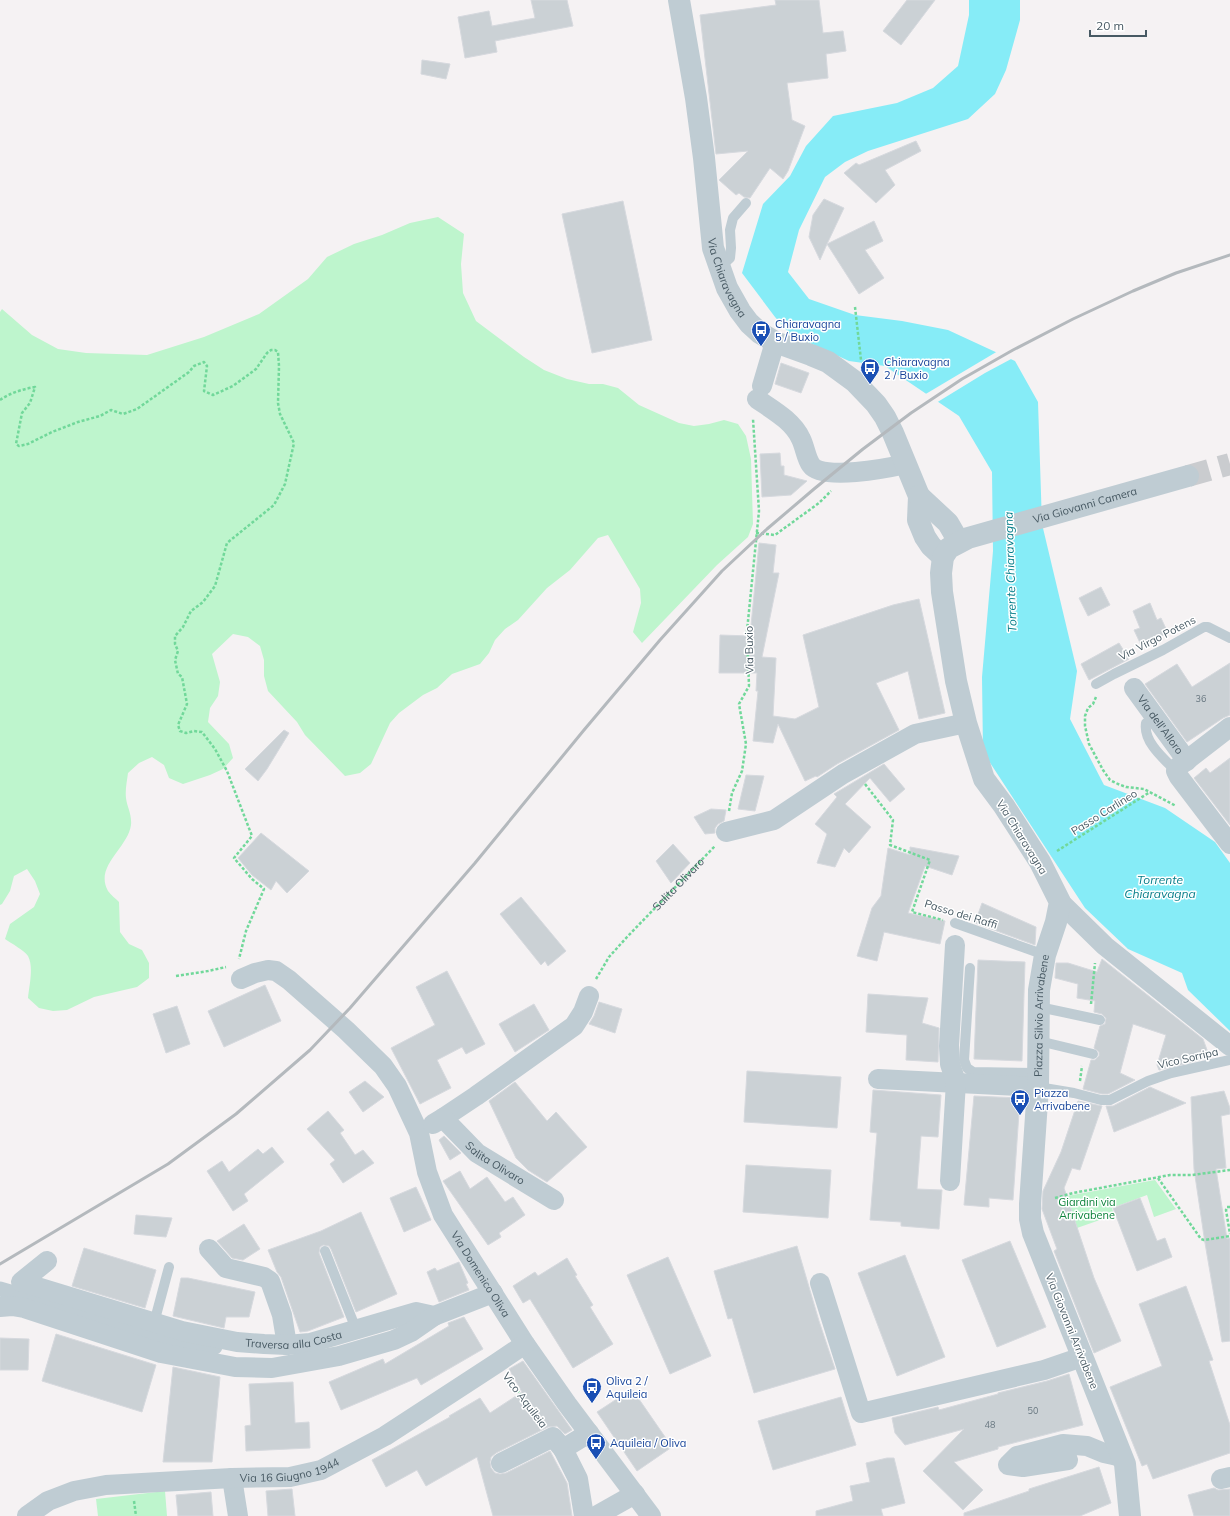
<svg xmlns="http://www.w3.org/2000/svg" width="1230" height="1516" viewBox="0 0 1230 1516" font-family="Mulish,sans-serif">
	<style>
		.green { fill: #bef5cd }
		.water { fill: #86ecf7 }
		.pier { fill: #f5f2f3 }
		.building { fill: #cbd1d5; stroke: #d6d9de }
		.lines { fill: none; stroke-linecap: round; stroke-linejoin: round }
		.tertiary-tunnel { stroke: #cacccf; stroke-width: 22; stroke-dasharray: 22 11; stroke-linecap: butt }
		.path { stroke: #71d89a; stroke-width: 2.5; stroke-dasharray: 3 2; stroke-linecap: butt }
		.service { stroke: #bfccd3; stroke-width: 10 }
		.pedestrian { stroke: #bfccd3; stroke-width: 15 }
		.minor { stroke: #bfccd3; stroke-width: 20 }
		.tertiary { stroke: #bfccd3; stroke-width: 22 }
		.rail { stroke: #b4b9bd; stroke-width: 3 }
		.labels { text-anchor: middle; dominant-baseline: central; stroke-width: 3; stroke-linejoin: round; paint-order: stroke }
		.number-label { font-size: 9px; fill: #687780 }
		.street-label { font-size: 11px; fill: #475963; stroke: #fff }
		.transit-label { font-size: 11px; fill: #164399; stroke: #fff; text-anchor: start }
		.park-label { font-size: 11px; fill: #0c833a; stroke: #fff }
		.water-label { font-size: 12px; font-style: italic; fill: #057d89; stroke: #fff }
	</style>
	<rect width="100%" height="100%" fill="#f5f2f3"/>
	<!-- green -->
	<g class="green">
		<path d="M438,217L464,234L461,264L463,293L476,321L524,357L544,370L567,379L589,384H603L618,388L639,405L679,423L694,426L709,424L724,420L738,424L746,436L751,459L753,524L748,537L717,565L642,643L633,632L641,603L640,589L608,535L598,538L570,570L547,588L518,620L505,629L495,640L489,653L480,664L452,674L437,688L423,695L399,713L390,723L371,764L360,773L345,776L305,735L297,722L268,691L264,676V660L260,646L248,637L233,634L212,654L220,682L218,696L210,708L208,722L229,744L233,758L223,769L210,775L183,784L169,778L164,765L152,757L139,763L128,773C127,781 125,790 126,798C127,807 132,814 131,825C128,848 94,866 108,891C111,895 116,899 119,902L120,932L129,944L142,950L149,963V978L137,987L94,997L67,1010L53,1011L39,1008L28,998C29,986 34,967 28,956C25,951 11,943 5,939L10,924L34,907L40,894L35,881L27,869L14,876L10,891L2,904L0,905V312L2,309L32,335L58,349L86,353L147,355L204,337L259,314L308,279L327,257L354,244L382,235L410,223Z"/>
		<path d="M1155,1180L1176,1209L1154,1217L1147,1195L1112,1208L1114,1215L1077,1228L1067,1196Z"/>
		<path d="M165,1491L167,1516H98L96,1499Z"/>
	</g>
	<!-- water -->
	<path class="water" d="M969,0H1020V20L1006,70L995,94L968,119L868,151L845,162L825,177L799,230L788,272L809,299L855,315L902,321L948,330L1015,361L1038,402L1042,524L1077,671L1070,719L1104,785L1165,808L1215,842L1230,863V1031L1188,990L1182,973L1128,949L1085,908L983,752L982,677L993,551L992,472L959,416L885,366L849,361L790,334L775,317L742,273L763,204L790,176L806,146L833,116L897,103L933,88L958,66L969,15Z"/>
	<!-- pier -->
	<path class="pier" d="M998,351L1013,358L985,373L936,403L924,395Z"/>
	<!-- building -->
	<g class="building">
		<path d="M531,0H567L573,26L495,41L497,52L465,58L458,17L489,11L492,26L535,18Z"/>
		<path d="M775,0H819L823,33L843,31L846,51L826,54L828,78L787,83L792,120L805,126L788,171L783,179L770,168L750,198L744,197L739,193L736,195L719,180L748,151L716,154L700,15L776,5Z"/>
		<path d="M907,0H935L901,45L883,31Z"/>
		<path d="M422,60L450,64L446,79L421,74Z"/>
		<path d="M916,141L921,151L885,170L895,185L876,203L844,173L856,163L859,165Z"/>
		<path d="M824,199L844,208L827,244L874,221L883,241L865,250L884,278L859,294L827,244L820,260L809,237L813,215Z"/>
		<path d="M623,201L652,340L592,353L562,214Z"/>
		<path d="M781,363L809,373L801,393L775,384Z"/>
		<path d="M780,453L781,466H784V475L807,481L791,495L762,497L760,454Z"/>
		<path d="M759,543L776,545L773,573H779L762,657L776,658L773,716L795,719L819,707L803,635L893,605L919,599L945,713L919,719L908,671L876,683L899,730L837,764L817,777L816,776L805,781L778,724L773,743L753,741L758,691H756L757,673H719L720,635L750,636Z"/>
		<path d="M1101,587L1110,605L1088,616L1079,598Z"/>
		<path d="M1150,603L1157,620L1161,618L1168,633L1141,645L1134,630L1140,628L1133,611Z"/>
		<path d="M1119,643L1129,659L1089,680L1081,664Z"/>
		<path d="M1230,663V715L1223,718L1187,742L1145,684L1177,664L1192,687Z"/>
		<path d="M284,730L289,733L267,769L258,781L245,769Z"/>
		<path d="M1230,758V825L1194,778L1206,768L1210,773Z"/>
		<path d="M884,764L905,789L890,802L870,778L845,804L871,827L849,853L844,848L835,867L817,863L827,834L815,824L837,797L834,794Z"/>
		<path d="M746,775L764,776L755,811L738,809Z"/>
		<path d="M711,809L726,810L724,821L718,824L715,828V833L705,834L694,817Z"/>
		<path d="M261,833L309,871L287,893L276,881L271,890L252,875L238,858Z"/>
		<path d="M673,844L690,863L671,883L656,861Z"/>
		<path d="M910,847L959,856L952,875L925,866L908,913L945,921L940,944L884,932L877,961L857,956L872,908L881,896L888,848L910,855Z"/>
		<path d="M521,897L566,951L548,966L545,961L541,965L500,914Z"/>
		<path d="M982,903L1036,927L1035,945L975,923Z"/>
		<path d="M1102,959L1203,1039L1210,1058L1159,1070L1157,1065L1166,1035L1133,1024L1120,1073L1135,1080L1108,1094H1102L1083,1089L1091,1060H1095L1099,1056V1052L1094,1048L1100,1026L1105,1024L1106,1018L1102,1014L1094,1012L1095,1001L1077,998L1078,984L1055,978L1056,964V963H1068L1097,972Z"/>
		<path d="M978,960L1025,962L1022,1061L974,1059Z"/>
		<path d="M447,971L485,1044L466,1054L462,1047L437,1060L451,1088L420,1104L391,1048L435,1025L416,987Z"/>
		<path d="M265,985L281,1021L224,1047L208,1011Z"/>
		<path d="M868,994L928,998L922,1023L939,1028L938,1062L906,1060L907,1035L866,1032Z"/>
		<path d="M599,1002L622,1009L615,1033L589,1024L594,1016Z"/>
		<path d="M534,1004L549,1030L515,1052L499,1024Z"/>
		<path d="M177,1006L190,1044L166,1053L153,1014Z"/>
		<path d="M747,1071L841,1077L837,1128L744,1122Z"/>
		<path d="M365,1081L384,1097L363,1112L349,1092Z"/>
		<path d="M515,1082L547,1121L556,1112L587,1147L547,1182L528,1170L516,1158L489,1101Z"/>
		<path d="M1150,1087L1186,1103L1114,1132L1106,1106H1113Z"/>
		<path d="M873,1090L941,1095L938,1137L921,1136L917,1189L942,1190L939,1229L901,1226V1222L870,1220L877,1133L870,1132Z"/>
		<path d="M1224,1091L1230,1108V1114L1221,1116L1226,1168L1216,1169L1227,1239L1230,1238V1341L1222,1342L1205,1243L1194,1169L1191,1097Z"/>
		<path d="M974,1096L1020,1098L1013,1200L989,1198V1207L964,1205Z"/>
		<path d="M1078,1101L1102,1106L1080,1170L1072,1168L1064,1188L1094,1278L1121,1341L1094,1353L1054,1251L1057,1249L1042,1209L1043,1191L1061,1152Z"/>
		<path d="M328,1111L344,1130L340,1133L355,1155L363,1150L374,1163L343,1183L330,1164L335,1160L307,1129Z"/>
		<path d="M444,1136L461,1153L450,1160L439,1140Z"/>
		<path d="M272,1147L284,1162L244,1194L248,1201L233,1211L207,1171L222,1161L229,1172L258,1149L263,1154Z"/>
		<path d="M746,1165L831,1170L828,1218L743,1212Z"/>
		<path d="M460,1171L470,1189L487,1177L505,1202L513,1197L525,1215L499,1233L501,1237L488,1245L443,1181Z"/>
		<path d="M416,1187L431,1220L404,1232L390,1198Z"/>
		<path d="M1140,1198L1157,1241L1165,1238L1172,1257L1137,1271L1113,1208Z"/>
		<path d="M361,1212L397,1294L356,1312L331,1249L329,1246L323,1245L320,1247L319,1253L344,1317L308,1331L300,1332L281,1277L277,1272L268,1250L321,1231Z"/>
		<path d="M136,1215L172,1218L166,1237L134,1234Z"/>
		<path d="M244,1224L260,1249L243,1260L232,1258L217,1241Z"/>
		<path d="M1010,1241L1046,1327L997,1347L962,1260Z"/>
		<path d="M797,1246L819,1321L835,1369L754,1393L732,1318L728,1319L714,1271Z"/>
		<path d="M84,1248L156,1270L145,1308L72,1286Z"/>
		<path d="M905,1255L945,1357L897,1376L858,1273Z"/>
		<path d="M668,1257L711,1356L670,1374L627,1275Z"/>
		<path d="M567,1258L577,1275L575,1276L593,1305L590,1307L613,1344L573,1368L530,1299L523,1303L513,1286L535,1272L538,1276Z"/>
		<path d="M459,1262L468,1283L466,1284L469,1290L439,1302L427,1272L435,1268L437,1271Z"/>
		<path d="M181,1278H188L255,1292L249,1317H226L224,1328L173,1316Z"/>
		<path d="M1186,1286L1213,1360L1209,1361L1230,1425V1453L1153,1479L1147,1464L1142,1466L1110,1387L1162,1366L1139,1304Z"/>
		<path d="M464,1317L483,1349L421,1385L417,1378L341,1410L329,1382L383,1359L385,1364L449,1326L448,1323Z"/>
		<path d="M56,1334L156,1365L142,1412L42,1381Z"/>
		<path d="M0,1338L29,1339L28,1370H0Z"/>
		<path d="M523,1361L572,1430L565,1434L557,1426L548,1427L496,1453L491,1457L490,1462L491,1468L495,1473L500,1474L506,1473L550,1451L567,1483L572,1516H493L477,1457L426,1486L417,1470L386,1487L372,1460L450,1417L449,1416L480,1398L490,1413L522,1392L509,1369Z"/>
		<path d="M173,1367L220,1377L212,1462H163Z"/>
		<path d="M1069,1374L1083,1425L998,1447V1449L954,1462L983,1490L963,1510L923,1471L964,1429L905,1445L895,1433L892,1418L938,1407L939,1410L998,1394V1393L1047,1381Z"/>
		<path d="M293,1382L295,1423L309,1422L310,1448L246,1451L245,1426L251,1425L249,1384Z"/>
		<path d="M632,1389L672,1447L637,1471L597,1412Z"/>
		<path d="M841,1397L856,1445L773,1470L758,1421Z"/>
		<path d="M887,1458H894L905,1503L881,1509L883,1516H816V1511L853,1501L850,1486L870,1482L866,1463Z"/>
		<path d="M1099,1467L1111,1503L1080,1516H964V1513L1029,1491V1489Z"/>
		<path d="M1214,1488L1218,1490L1230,1489V1516H1194L1188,1495Z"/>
		<path d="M292,1489L295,1516H268L266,1491Z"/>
		<path d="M211,1492L213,1516H178L176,1495Z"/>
	</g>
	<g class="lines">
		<!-- tertiary-tunnel -->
		<path class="tertiary-tunnel" d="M1188,476L1230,464"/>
		<!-- path -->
		<g class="path">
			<path d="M855,307L861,360"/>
			<path d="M0,400C10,393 23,389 35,387L30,403L22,413L16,444L19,446L28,444L52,432L78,422L100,416L111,410L123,414L137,409L189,372L194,366L204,362L207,366L204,391L213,395L233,386L256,369L267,353L271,350H275L278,352L279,366L278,403L280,414L294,443L285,484L274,505L227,543L215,586L203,602L191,611L183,627L175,636V644L178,651L175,660L178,674L182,677L187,704L178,725L180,731L186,733L194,731L202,732L215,749L227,771L252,836L234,858L252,879L264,889L246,931L239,959"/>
			<path d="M756,533L775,535L819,503L831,491"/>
			<path d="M1096,697L1093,704L1088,708L1085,716V726L1089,744L1103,770L1110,780L1118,784L1126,787L1144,789L1176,806"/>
			<path d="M865,784L893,820L890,845L930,860L912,912L943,920"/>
			<path d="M729,811L732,793L742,771L746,744L739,704L749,686L747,631L759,511L753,419"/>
			<path d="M1057,851L1150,792"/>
			<path d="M176,976L208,971L226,967"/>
			<path id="s1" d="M596,979L609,957L627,937L715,846"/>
			<path d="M1091,1004L1095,963"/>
			<path d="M1080,1081L1082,1066"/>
			<path d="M1158,1178L1201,1239L1204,1240L1230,1236"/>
			<path d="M1055,1198L1073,1193L1170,1175H1192L1230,1170"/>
			<path d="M1230,1207H1227L1226,1210L1230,1234"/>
			<path d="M508,1378L541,1422"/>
			<path d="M134,1501L136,1516"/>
		</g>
		<!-- service -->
		<g class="service">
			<path d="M719,268L730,258L731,248L730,230L733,218L746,203"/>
			<path d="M1096,684L1114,674L1163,650L1204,627H1208L1230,638"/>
			<path d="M1146,723C1143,742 1164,759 1176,771"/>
			<path d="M955,923L1045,955"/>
			<path d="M970,968L964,1060L967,1068L973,1072L1038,1073"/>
			<path d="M1039,1007L1100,1020"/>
			<path d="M1039,1041L1093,1054"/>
			<path d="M1038,1087L1074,1093L1101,1100H1110L1148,1081L1171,1073L1230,1060"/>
			<path d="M325,1251L356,1329"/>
			<path d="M154,1323L169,1267"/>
		</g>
		<!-- pedestrian -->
		<path class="pedestrian" d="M0,1289L171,1339L215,1347"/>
		<!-- minor -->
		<g class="minor">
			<path d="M762,386L775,342"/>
			<path d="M757,399C773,410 793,421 801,439C805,447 806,458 811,465C822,481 888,468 906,464"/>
			<path id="s2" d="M1134,688L1187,761"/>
			<path d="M1230,727L1178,767L1176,771L1179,777L1230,844"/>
			<path d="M726,832L774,820L843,774L915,734L966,723"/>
			<path d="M1060,902L1105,946L1230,1046"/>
			<path id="s3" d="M241,979L255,973L268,970L276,971L289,980L346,1030L383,1066L397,1086L419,1133L427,1172L443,1215L525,1344L567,1404L651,1516"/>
			<path d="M878,1079L1038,1087"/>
			<path d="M443,1118L476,1096L574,1026L583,1012L589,996"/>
			<path id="s4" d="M433,1124L443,1118L477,1153L554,1200"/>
			<path d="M950,1181L956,1082L950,1064L949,1046L955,945"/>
			<path d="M209,1249L226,1268L264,1277L270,1281L282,1315L287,1345"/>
			<path id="s5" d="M47,1261L21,1282L182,1331L237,1342L264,1344L287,1345L310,1343L416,1312L434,1316L493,1293"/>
			<path d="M820,1283L861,1413L1044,1370L1082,1357"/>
			<path d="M0,1307L12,1306L24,1308L161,1353L235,1367L272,1368L339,1356L394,1340L411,1332L434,1316"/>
			<path d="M1068,1460L1023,1467L1008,1465L1017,1456L1063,1444L1087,1446L1104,1453L1122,1457"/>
			<path d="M501,1463L553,1437L563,1449"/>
			<path d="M232,1478L238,1516"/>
			<path d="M1221,1479L1230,1477"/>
			<path id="s6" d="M27,1516L48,1501L74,1491L106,1485L232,1478L290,1477L321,1470L385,1436L497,1363L525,1344"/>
			<path d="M584,1516L578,1479L563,1449L589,1433"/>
			<path d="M596,1516L635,1494"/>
		</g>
		<!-- tertiary -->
		<g class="tertiary">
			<path id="s7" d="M679,0L696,98L704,158L713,248L727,288L740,311L749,323L760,333L775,342L811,355L828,362L854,381L876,404L885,417L893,433L919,496L918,520L925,537L931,546L943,557"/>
			<path d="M919,496L948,523L959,542"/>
			<path id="s8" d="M1130,1516L1125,1464L1033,1233L1030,1219V1204L1038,1087L1039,990L1045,955L1056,922L1060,902L1040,862L1004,806L984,779L966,723L956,681L942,592L941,573L943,557L949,548L968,538L1188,476"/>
		</g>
		<!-- rail -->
		<path class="rail" d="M0,1264L168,1164L236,1114L310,1050L350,1008L475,863L584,730L660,640L722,571L767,529L814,489L863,449L911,413L962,379L1013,350L1073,319L1133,291L1176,273L1230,255"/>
	</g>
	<!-- icons -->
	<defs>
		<g id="bus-pin" transform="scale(1)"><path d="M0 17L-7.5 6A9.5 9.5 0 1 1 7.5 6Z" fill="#1a4fb4" stroke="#fff"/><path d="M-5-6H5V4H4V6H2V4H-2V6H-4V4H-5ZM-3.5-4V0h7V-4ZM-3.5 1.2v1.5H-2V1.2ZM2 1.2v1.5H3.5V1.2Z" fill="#fff"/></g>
	</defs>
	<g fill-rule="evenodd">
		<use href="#bus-pin" x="761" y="330"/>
		<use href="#bus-pin" x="870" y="368"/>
		<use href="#bus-pin" x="1020" y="1099"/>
		<use href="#bus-pin" x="592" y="1387"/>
		<use href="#bus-pin" x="596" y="1443"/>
	</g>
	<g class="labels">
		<!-- number labels -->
		<g class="number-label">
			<text x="1201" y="698">36</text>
			<text x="1033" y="1410">50</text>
			<text x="990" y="1424">48</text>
		</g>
		<!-- street labels -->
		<g class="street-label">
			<text stroke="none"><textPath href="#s7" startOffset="283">Via Chiaravagna</textPath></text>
			<text stroke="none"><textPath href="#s8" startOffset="1161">Via Giovanni Camera</textPath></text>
			<text transform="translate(1157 638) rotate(-27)">Via Virgo Potens</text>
			<text transform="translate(749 650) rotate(-91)">Via Buxio</text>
			<text stroke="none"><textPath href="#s2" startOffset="45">Via dell'Alloro</textPath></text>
			<text transform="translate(1104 812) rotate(-32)">Passo Carlineo</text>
			<text transform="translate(1022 837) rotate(58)">Via Chiaravagna</text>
			<text stroke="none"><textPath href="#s1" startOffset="126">Salita Olivaro</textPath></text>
			<text transform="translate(961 914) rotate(17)">Passo dei Raffi</text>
			<text stroke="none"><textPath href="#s8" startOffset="519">Piazza Silvio Arrivabene</textPath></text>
			<text transform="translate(1188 1058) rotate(-13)">Vico Sorripa</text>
			<text stroke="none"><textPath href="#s4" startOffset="81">Salita Olivaro</textPath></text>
			<text stroke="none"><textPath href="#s3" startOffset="412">Via Domenico Oliva</textPath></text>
			<text transform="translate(1072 1331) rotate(68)">Via Giovanni Arrivabene</text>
			<text stroke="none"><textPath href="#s5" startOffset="315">Traversa alla Costa</textPath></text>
			<text transform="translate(525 1400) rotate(53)">Vico Aquileia</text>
			<text stroke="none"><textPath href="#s6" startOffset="271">Via 16 Giugno 1944</textPath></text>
		</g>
		<!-- transit labels -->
		<g class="transit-label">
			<text x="775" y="324">Chiaravagna<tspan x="775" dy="13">5 / Buxio</tspan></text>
			<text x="884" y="362">Chiaravagna<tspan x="884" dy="13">2 / Buxio</tspan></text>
			<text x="1034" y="1093">Piazza<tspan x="1034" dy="13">Arrivabene</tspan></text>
			<text x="606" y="1381">Oliva 2 /<tspan x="606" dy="13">Aquileia</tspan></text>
			<text x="610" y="1443">Aquileia / Oliva</text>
		</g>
		<!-- park labels -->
		<g class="park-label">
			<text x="1087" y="1202">Giardini via<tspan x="1087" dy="13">Arrivabene</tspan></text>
		</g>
		<!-- water labels -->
		<g class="water-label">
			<text transform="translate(1010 572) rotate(-92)">Torrente Chiaravagna</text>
			<text x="1160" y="879">Torrente<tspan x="1160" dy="14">Chiaravagna</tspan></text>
		</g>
	</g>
	<!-- scale -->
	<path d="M1090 30v6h56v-6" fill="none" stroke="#475963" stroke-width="2"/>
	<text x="1096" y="30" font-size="12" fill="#475963" stroke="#ffffff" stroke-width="3" paint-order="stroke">20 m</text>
</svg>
